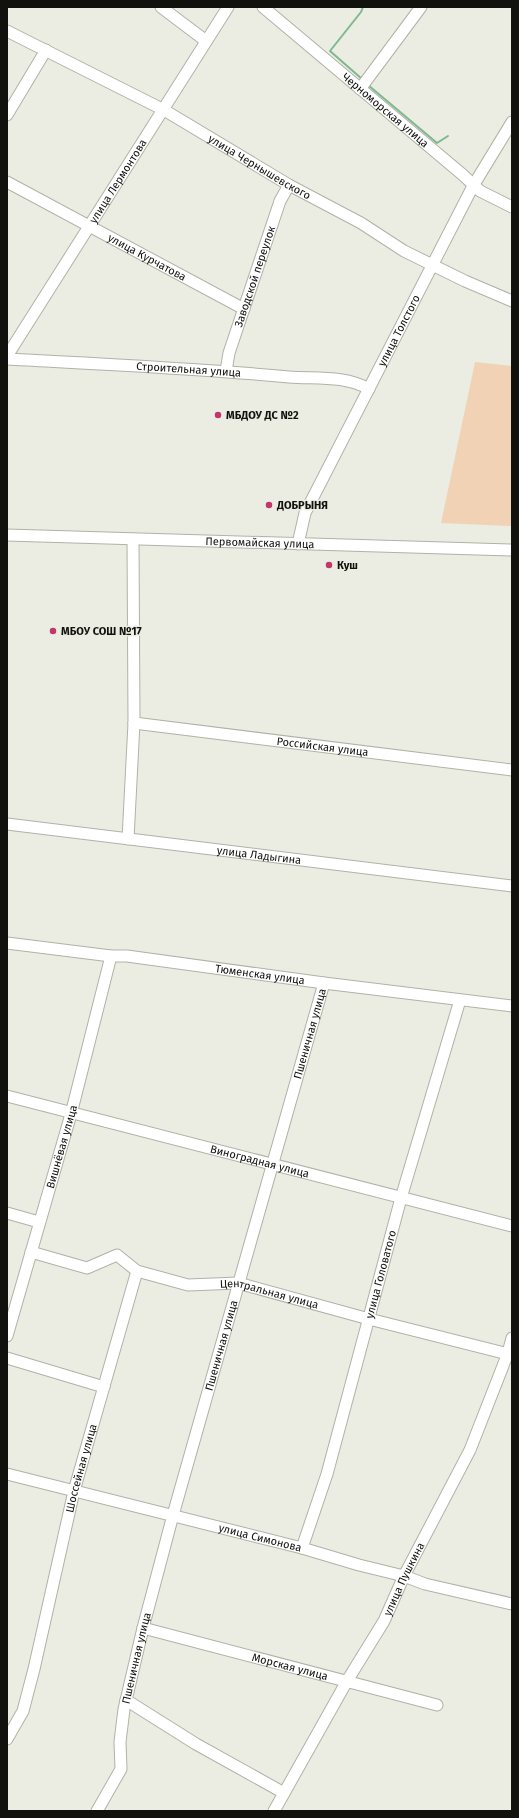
<svg xmlns="http://www.w3.org/2000/svg" width="519" height="1818" viewBox="0 0 519 1818" font-family="'Fira Sans',sans-serif">
	<style>
		.green { fill: #f1d2b4 }
		.lines { fill: none; stroke-linecap: round; stroke-linejoin: round }
		.stream { stroke: #7db98e; stroke-width: 2 }
		.minor-casing { stroke: #b1b1a8; stroke-width: 13 }
		.minor { stroke: #fff; stroke-width: 11 }
		.poi-dot { fill: #c2366c; stroke: #ecede2; stroke-width: 1.5 }
		.labels { text-anchor: middle; dominant-baseline: central; stroke-width: 3; stroke-linejoin: round; paint-order: stroke }
		.street-label { font-size: 11px; fill: #11110e; stroke: #ecede2 }
		.poi-label { font-size: 11px; font-weight: bold; fill: #11110e; stroke: #ecede2; text-anchor: start }
	</style>
	<rect width="100%" height="100%" fill="#ecede2"/>
	<!-- green -->
	<path class="green" d="M475,362L512,366V526L441,523Z"/>
	<g class="lines">
		<!-- stream -->
		<g class="stream">
			<path d="M362,79L330,51L361,12L363,7"/>
			<path d="M368,85L437,143L448,136"/>
		</g>
		<!-- minor casing -->
		<g class="minor-casing">
			<g id="minor">
				<path d="M161,7L206,41"/>
				<path id="s1" d="M263,7L463,175L480,191L512,207"/>
				<path id="s2" d="M7,31L164,110L289,185L361,223L404,251L465,281L512,301"/>
				<path d="M360,89L421,7"/>
				<path d="M7,115L46,50"/>
				<path id="s3" d="M7,182L244,309"/>
				<path id="s4" d="M7,356L228,7"/>
				<path id="s5" d="M7,359C101,364 195,368 289,377C316,379 345,375 369,389"/>
				<path id="s6" d="M226,371L229,353L280,201L289,185"/>
				<path id="s7" d="M7,535L512,550"/>
				<path id="s8" d="M298,544L305,513L473,186L512,122"/>
				<path id="s9" d="M134,723L512,770"/>
				<path id="s10" d="M7,824L512,886"/>
				<path d="M128,839L134,723L133,539"/>
				<path id="s11" d="M7,943L111,956H127L324,983L512,1006"/>
				<path id="s12" d="M7,1096L512,1226"/>
				<path d="M7,1213L39,1222"/>
				<path id="s13" d="M31,1252L87,1268L117,1255L137,1271L188,1285L238,1283L369,1319L512,1355"/>
				<path id="s14" d="M7,1336L71,1114L111,956"/>
				<path d="M7,1358L104,1387"/>
				<path id="s15" d="M7,1474L302,1548L359,1565L404,1576L425,1584L512,1604"/>
				<path id="s16" d="M302,1548L327,1474L401,1198L460,1000"/>
				<path id="s17" d="M143,1628L437,1705"/>
				<path d="M126,1700L196,1744L284,1793"/>
				<path id="s18" d="M7,1739L23,1711L34,1669L74,1491L137,1271"/>
				<path id="s19" d="M97,1811L121,1769L120,1742L124,1709L143,1628L173,1515L324,983"/>
				<path id="s20" d="M274,1811L347,1681L384,1621L404,1576L470,1450L508,1353L512,1338"/>
			</g>
		</g>
		<!-- minor -->
		<use href="#minor" class="minor"/>
	</g>
	<!-- markers -->
	<g class="poi-dot">
		<circle cx="218" cy="415" r="4"/>
		<circle cx="269" cy="505" r="4"/>
		<circle cx="329" cy="565" r="4"/>
		<circle cx="53" cy="631" r="4"/>
	</g>
	<g class="labels">
		<!-- street labels -->
		<g class="street-label">
			<text stroke="none"><textPath href="#s1" startOffset="160">Черноморская улица</textPath></text>
			<text stroke="none"><textPath href="#s2" startOffset="287">улица Чернышевского</textPath></text>
			<text stroke="none"><textPath href="#s4" startOffset="207">улица Лермонтова</textPath></text>
			<text stroke="none"><textPath href="#s3" startOffset="159">улица Курчатова</textPath></text>
			<text stroke="none"><textPath href="#s6" startOffset="99">Заводской переулок</textPath></text>
			<text stroke="none"><textPath href="#s8" startOffset="237">улица Толстого</textPath></text>
			<text stroke="none"><textPath href="#s5" startOffset="182">Строительная улица</textPath></text>
			<text stroke="none"><textPath href="#s7" startOffset="253">Первомайская улица</textPath></text>
			<text stroke="none"><textPath href="#s9" startOffset="190">Российская улица</textPath></text>
			<text stroke="none"><textPath href="#s10" startOffset="254">улица Ладыгина</textPath></text>
			<text stroke="none"><textPath href="#s11" startOffset="255">Тюменская улица</textPath></text>
			<text stroke="none"><textPath href="#s19" startOffset="809">Пшеничная улица</textPath></text>
			<text stroke="none"><textPath href="#s14" startOffset="197">Вишнёвая улица</textPath></text>
			<text stroke="none"><textPath href="#s12" startOffset="261">Виноградная улица</textPath></text>
			<text stroke="none"><textPath href="#s16" startOffset="285">улица Головатого</textPath></text>
			<text stroke="none"><textPath href="#s13" startOffset="252">Центральная улица</textPath></text>
			<text stroke="none"><textPath href="#s19" startOffset="485">Пшеничная улица</textPath></text>
			<text stroke="none"><textPath href="#s18" startOffset="282">Шоссейная улица</textPath></text>
			<text stroke="none"><textPath href="#s15" startOffset="261">улица Симонова</textPath></text>
			<text stroke="none"><textPath href="#s20" startOffset="266">улица Пушкина</textPath></text>
			<text stroke="none"><textPath href="#s19" startOffset="161">Пшеничная улица</textPath></text>
			<text stroke="none"><textPath href="#s17" startOffset="152">Морская улица</textPath></text>
		</g>
		<!-- poi labels -->
		<g class="poi-label">
			<text x="226" y="415">МБДОУ ДС №2</text>
			<text x="277" y="505">ДОБРЫНЯ</text>
			<text x="337" y="565">Куш</text>
			<text x="61" y="631">МБОУ СОШ №17</text>
		</g>
	</g>
	<!-- border -->
	<rect width="519" height="1818" fill="none" stroke="#11110e" stroke-width="16"/>
</svg>
